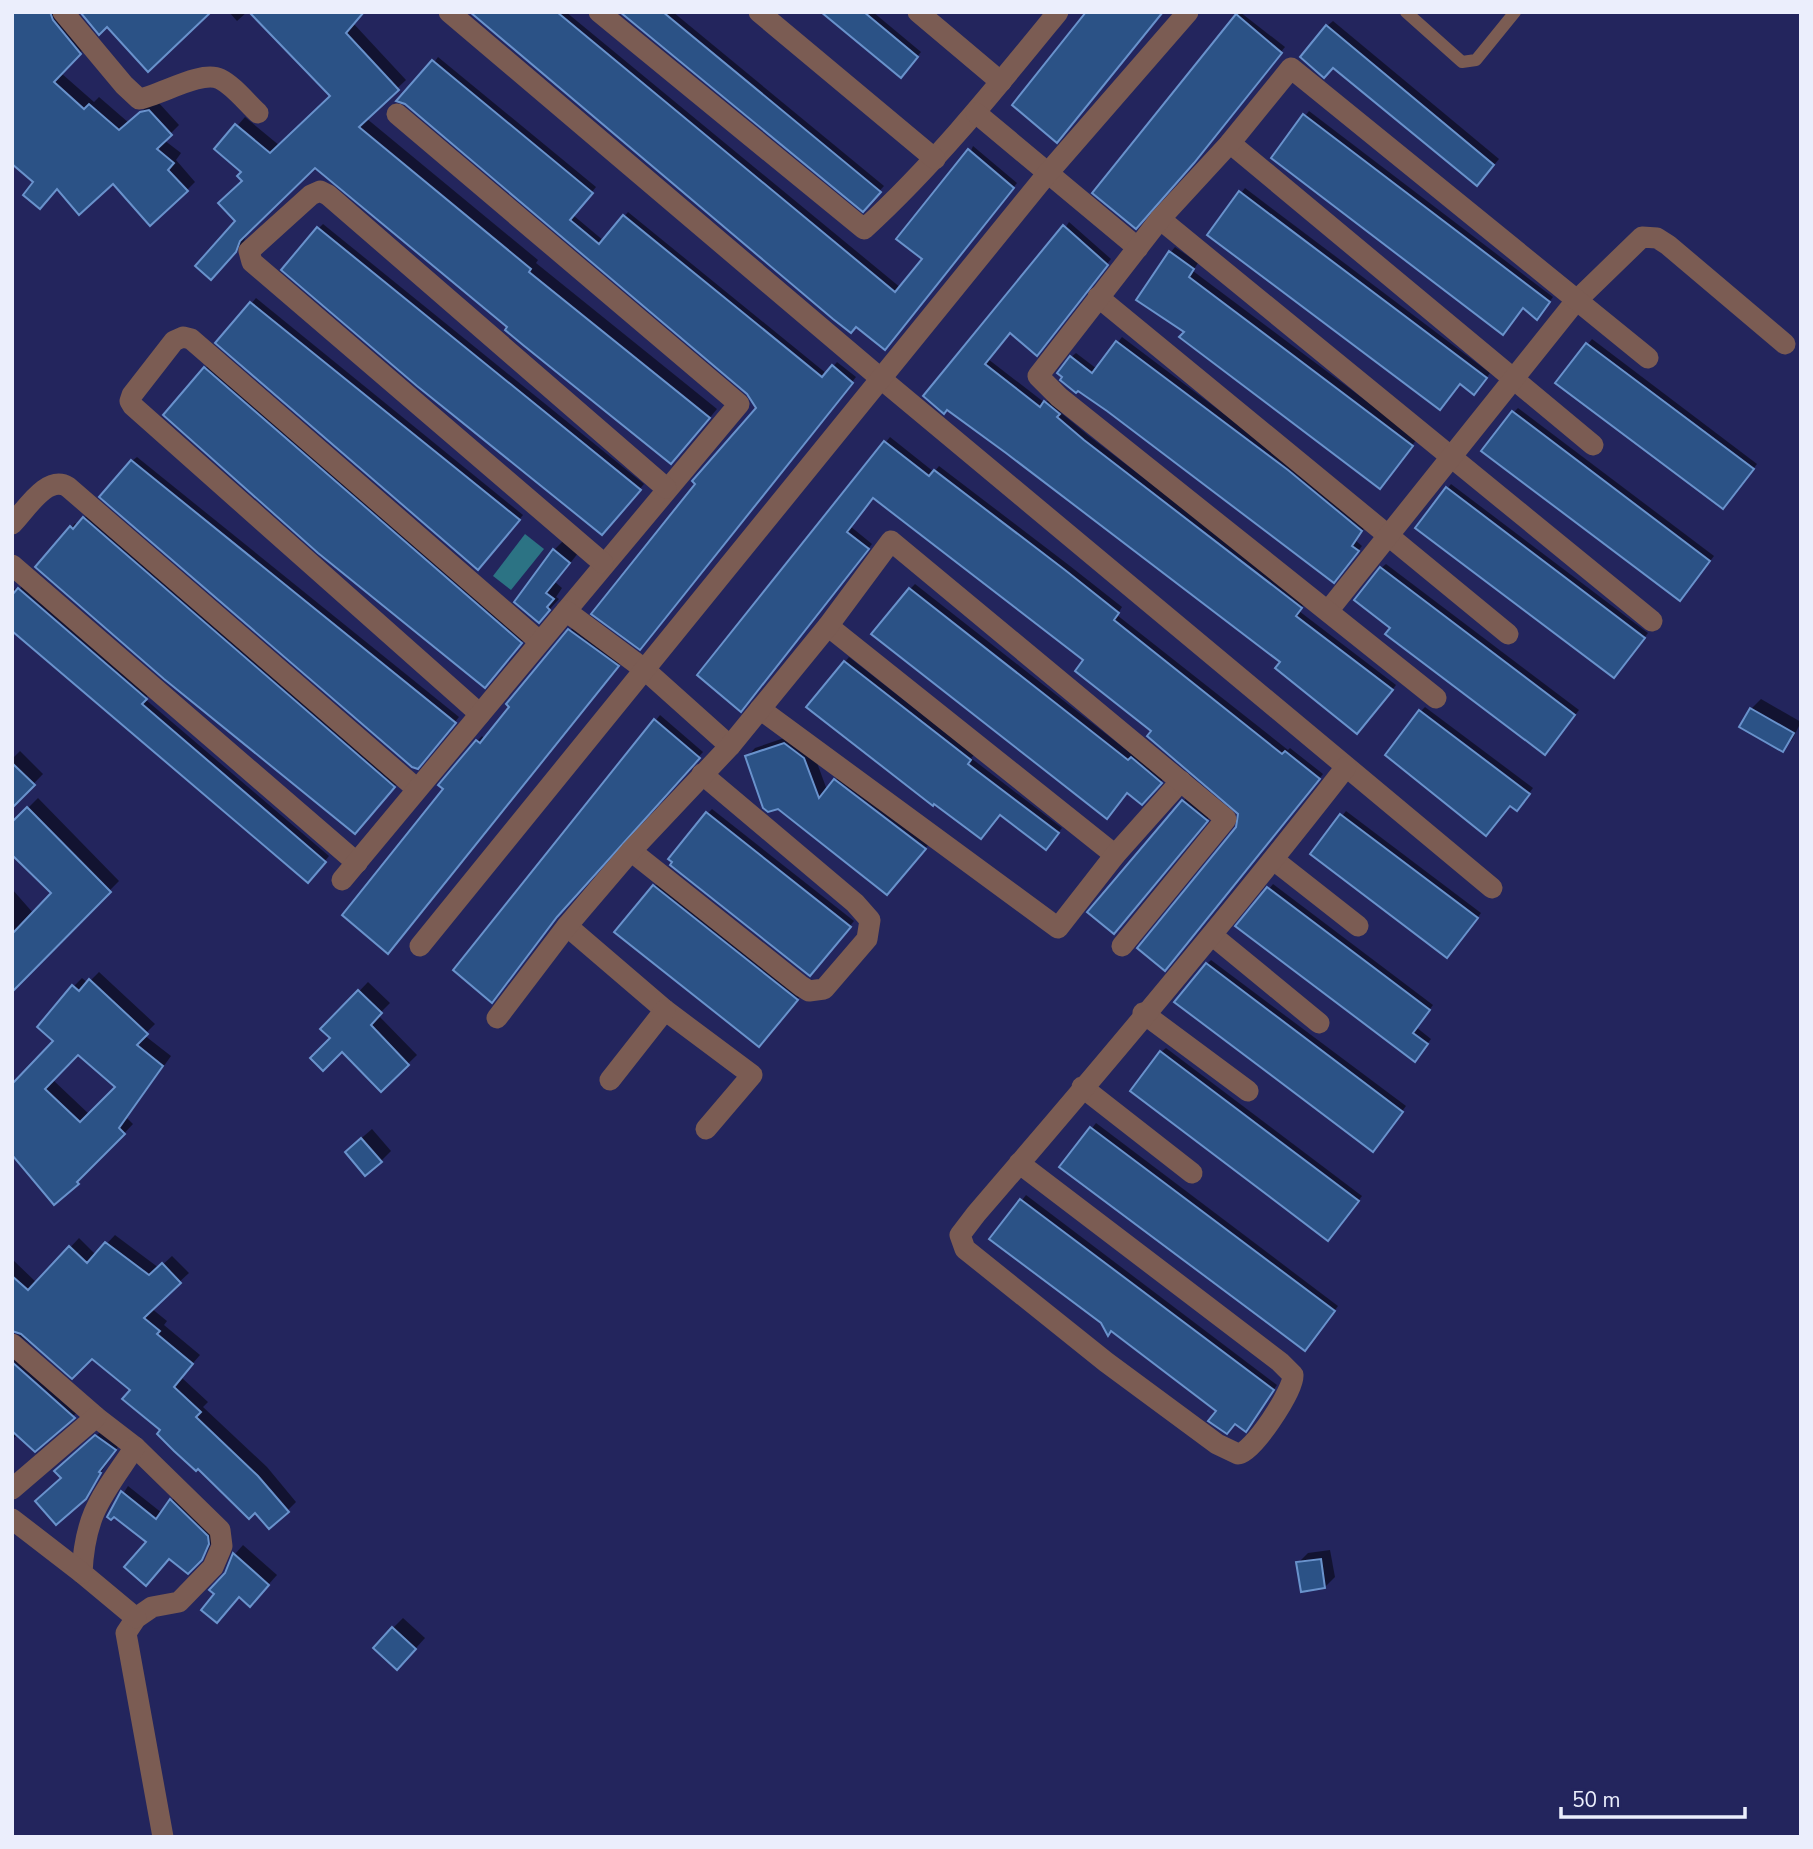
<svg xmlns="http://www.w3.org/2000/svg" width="1813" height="1849" viewBox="0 0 1813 1849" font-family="'Nunito Sans',sans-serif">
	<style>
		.water { fill: #2c7384 }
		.shadow { fill: #0007; fill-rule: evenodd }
		.building { fill: #2b5286; stroke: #6992cc; stroke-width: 2; fill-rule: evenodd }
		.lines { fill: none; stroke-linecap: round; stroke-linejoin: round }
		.lane { stroke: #7b5c53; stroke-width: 12 }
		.street { stroke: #7b5c53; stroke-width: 21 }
	</style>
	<rect width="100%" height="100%" fill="#23255d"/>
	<!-- water -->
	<path class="water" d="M525,534L544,549L511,590L493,576Z"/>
	<!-- shadow -->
	<g class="shadow">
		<path d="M12,12H62L88,44L61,73L94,102L99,97L129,123L150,104L158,102L179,125L164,140L181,153L176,160L195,182L187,190L113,182L58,187L36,181Z"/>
		<path d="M229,12H247L237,21Z"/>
		<path d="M251,12L353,23L406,80L366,118L538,260L536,263L717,409L680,454L510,327L315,166L248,231L244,241L220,269L237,221L244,181V172L217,149L245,117L280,146L332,95Z"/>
		<path d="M472,12H566L901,288L924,259L973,146L1017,183L889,343Z"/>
		<path d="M624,12H673L884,186L863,209Z"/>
		<path d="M824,12H873L921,52L905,71Z"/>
		<path d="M1240,12L1285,47L1140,222L1095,193Z"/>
		<path d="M1333,21L1499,159L1483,178L1333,66L1327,26Z"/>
		<path d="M438,57L596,187L573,215L604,241L628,212L827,374L837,362L856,377L644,643L758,408L752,398L406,102Z"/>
		<path d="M1309,111L1553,297L1541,313L1305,116Z"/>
		<path d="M1245,188L1490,373L1478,389L1461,383L1209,235Z"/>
		<path d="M1069,222L1111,259L1041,349L1011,331L988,359L1045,403L1050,398L1063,409L1060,412L1089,436L1305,602L1299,611L1396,685L1362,727L1282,661L947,408Z"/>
		<path d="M323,224L644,484L606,528L318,229Z"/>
		<path d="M1175,247L1198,263L1193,271L1417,439L1385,481L1186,332L1170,253Z"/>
		<path d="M256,298L523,515L482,564L218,343Z"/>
		<path d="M1122,337L1293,466L1366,526L1355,540L1362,546L1338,576L1071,357L1076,353L1097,369Z"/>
		<path d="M1592,339L1757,464L1728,503L1558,382Z"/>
		<path d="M209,364L525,638L489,681L205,369Z"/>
		<path d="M1518,408L1714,556L1684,594L1513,413Z"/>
		<path d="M890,437L934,472L939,466L1070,566L1122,607L1117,615L1288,750L1290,748L1323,774L1170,964L1238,828L1241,821L1236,808L1085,660L874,496L850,526L872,544L745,705L699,675Z"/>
		<path d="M137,457L459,717L422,762L132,461Z"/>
		<path d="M1451,484L1648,633L1618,671L1447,489Z"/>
		<path d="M88,514L398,782L360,828L71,528L75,523L78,525Z"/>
		<path d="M564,540L579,552L555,582L562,588L556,597L559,599L539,621L554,550Z"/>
		<path d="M1386,564L1579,710L1549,749L1392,628L1381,568Z"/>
		<path d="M24,584L150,693L145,699L329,856L313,876L12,628V587L18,591Z"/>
		<path d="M915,584L1134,756L1137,753L1165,777L1142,803L1127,791L910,589Z"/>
		<path d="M574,626L622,661L393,947L445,789L441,785L477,741L482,736L485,739Z"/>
		<path d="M849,657L974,755L971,758L1062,828L1050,843L808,706Z"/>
		<path d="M1761,699L1801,722L1792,740L1782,750L1751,709Z"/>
		<path d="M1425,707L1533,788L1521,804L1421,711Z"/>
		<path d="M660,715L703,752L561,911L455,970Z"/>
		<path d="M793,735L812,749L827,790L843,772L933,839L896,884L747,757L755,748Z"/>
		<path d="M20,751L43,774L14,804L12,759Z"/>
		<path d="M1188,796L1211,815L1119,928L1089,912Z"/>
		<path d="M38,798L119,881L12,989V889L34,914L54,893L12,824Z"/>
		<path d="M712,809L854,921L815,970L708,813Z"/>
		<path d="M1346,811L1481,913L1452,952L1312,854Z"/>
		<path d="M659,882L801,995L764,1040L654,887Z"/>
		<path d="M1273,884L1433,1005L1416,1027L1431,1039L1419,1055L1269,889Z"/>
		<path d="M1211,960L1406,1106L1377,1145L1207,964Z"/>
		<path d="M99,972L155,1024L144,1035L171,1056L127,1118L133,1124L77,1183L12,1157V1106L56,1041L73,987L82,978L88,983ZM78,1053L118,1087L90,1115L52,1079Z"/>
		<path d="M368,982L390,1003L378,1015L417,1055L381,1090L323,1029Z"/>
		<path d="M1166,1048L1362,1196L1332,1234L1161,1052Z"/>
		<path d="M1096,1123L1338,1306L1309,1344L1062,1167Z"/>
		<path d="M372,1129L391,1151L381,1161L357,1142Z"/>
		<path d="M1026,1195L1277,1385L1250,1425L1219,1410L992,1239Z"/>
		<path d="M115,1235L159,1268L172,1256L189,1273L151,1308L167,1321L164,1325L200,1355L181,1377L208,1402L203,1407L267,1467L296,1502L287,1511H255L163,1430L132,1390L92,1356L72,1376L12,1330V1259L37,1283L79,1238L96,1255Z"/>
		<path d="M12,1345L82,1408L35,1450L18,1434L12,1440Z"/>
		<path d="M104,1429L121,1442L85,1497L63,1478V1463Z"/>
		<path d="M128,1486L162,1513L176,1495L214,1537L207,1552L188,1572L114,1515L109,1516Z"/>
		<path d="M243,1545L277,1575L259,1595L216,1594L235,1554Z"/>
		<path d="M1330,1550L1335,1577L1325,1587L1298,1563L1308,1553Z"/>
		<path d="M403,1618L425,1638L407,1658L393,1628Z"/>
	</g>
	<!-- building -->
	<g class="building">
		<path d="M12,12H50L53,20L81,54L54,82L84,109L89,104L119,130L140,112L149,110L172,135L157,149L174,163L168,170L188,191L150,226L113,184L79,215L57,189L40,209L23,195L33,182L12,164Z"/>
		<path d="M80,12H211L148,72L107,27L99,35Z"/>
		<path d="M249,12H364L346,33L399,90L359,127L531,269L529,272L710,418L671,464L523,345L505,330L507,327L315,168L240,241L236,252L211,280L195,266L235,221L218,203L242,181L237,176L241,172L214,149L235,124L270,153L330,96Z"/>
		<path d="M470,12H557L895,292L922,259L896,239L968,149L1014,188L885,350L856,327L851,333L833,319Z"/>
		<path d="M620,12H663L881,192L863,212Z"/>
		<path d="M821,12H864L918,57L901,78Z"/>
		<path d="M1086,12H1163L1057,143L1012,105Z"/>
		<path d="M1236,14L1282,53L1194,163L1136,229L1092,193Z"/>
		<path d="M1326,25L1494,165L1477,186L1333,68L1324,78L1300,57Z"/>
		<path d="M432,60L593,193L570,220L599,244L623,215L822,377L832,365L853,383L640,650L591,614L695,484L692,481L756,408L747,394L405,104L396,101Z"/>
		<path d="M1303,114L1550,302L1537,320L1523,308L1503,335L1271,158Z"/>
		<path d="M1239,191L1487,378L1474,395L1460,384L1440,410L1207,235Z"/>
		<path d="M1063,225L1108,265L1037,356L1010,333L985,364L1040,407L1044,401L1060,414L1057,417L1084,440L1302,608L1296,616L1393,690L1357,734L1275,668L1280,662L1006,453L947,410L944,414L923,396Z"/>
		<path d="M317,227L641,490L602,535L417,386L281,270Z"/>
		<path d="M1169,251L1194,269L1189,277L1413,446L1380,489L1179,337L1184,332L1136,300Z"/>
		<path d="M250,302L520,520L478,570L215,343Z"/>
		<path d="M1116,341L1288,470L1362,531L1352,546L1359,551L1334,583L1107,411L1078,391L1076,393L1060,380L1062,377L1057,373L1070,356L1092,373Z"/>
		<path d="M1586,343L1754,469L1723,509L1555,383Z"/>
		<path d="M204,367L522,643L485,688L318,553L163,415Z"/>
		<path d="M1512,411L1710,561L1680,601L1481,451Z"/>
		<path d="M884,441L929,476L934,470L1065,570L1119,613L1114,620L1282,754L1285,751L1320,779L1165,971L1137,948L1236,827L1238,814L1147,736L1151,731L1075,671L1083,660L873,498L847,532L869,549L741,712L697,675Z"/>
		<path d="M131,460L456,723L418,769L412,767L99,497Z"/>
		<path d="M1446,487L1645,638L1614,678L1415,528Z"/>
		<path d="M83,517L395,787L355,834L164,679L35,567L70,526L73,529Z"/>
		<path d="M553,549L570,563L546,593L554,599L547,607L550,610L539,623L514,602Z"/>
		<path d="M1380,567L1575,715L1545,755L1385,634L1390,628L1354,600Z"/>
		<path d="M18,588L147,699L142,704L326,862L308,883L12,631V595Z"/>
		<path d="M909,588L1128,760L1131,757L1162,783L1142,805L1127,793L1107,819L871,634Z"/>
		<path d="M568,629L619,666L388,954L342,915L443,789L438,785L476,740L480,743L509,707L506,704Z"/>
		<path d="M844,661L971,760L968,764L1059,833L1046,850L1000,815L981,839L934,804L933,806L806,707Z"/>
		<path d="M1750,708L1794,733L1783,752L1739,727Z"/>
		<path d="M1419,710L1530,794L1517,811L1510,806L1486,836L1385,755Z"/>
		<path d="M654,719L700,758L557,917L492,1003L453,970Z"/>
		<path d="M784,743L804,758L819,798L834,779L926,849L887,895L778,809L768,812L763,808L745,756Z"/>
		<path d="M12,763L35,785L12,808Z"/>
		<path d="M1182,800L1208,821L1114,934L1087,912Z"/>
		<path d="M27,807L111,892L12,992V934L51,893L12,855V822Z"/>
		<path d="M706,812L851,927L810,976L670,865L672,862L668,859Z"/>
		<path d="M1340,814L1478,918L1447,958L1310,854Z"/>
		<path d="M653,885L798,1000L759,1047L614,932Z"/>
		<path d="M1267,887L1430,1010L1413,1033L1428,1044L1415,1062L1235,926Z"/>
		<path d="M1206,963L1403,1112L1373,1152L1174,1002Z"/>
		<path d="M89,979L148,1034L137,1045L163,1066L119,1128L125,1134L77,1182L79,1184L54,1205L12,1155V1084L53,1041L37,1027L72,985L79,991ZM78,1055L115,1087L80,1122L45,1089Z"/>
		<path d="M358,990L382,1013L371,1025L409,1065L381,1092L342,1052L323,1071L310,1058L330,1038L320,1029Z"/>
		<path d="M1160,1051L1359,1201L1328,1241L1130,1091Z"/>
		<path d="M1090,1127L1335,1311L1305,1351L1059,1167Z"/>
		<path d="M361,1138L382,1162L365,1176L345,1152Z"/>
		<path d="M1020,1199L1274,1390L1246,1432L1235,1424L1227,1434L1208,1421L1216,1411L1111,1331L1108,1336L1101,1323L989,1239Z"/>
		<path d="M105,1242L149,1275L162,1263L181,1283L144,1318L160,1331L157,1334L193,1364L174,1387L201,1412L196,1417L258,1476L289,1512L269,1529L255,1513L249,1519L198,1469L196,1471L174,1451L157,1434L160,1430L122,1399L130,1390L92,1359L72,1379L21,1334L12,1331V1276L28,1290L69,1246L87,1263Z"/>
		<path d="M12,1362L75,1418L35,1452L12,1431Z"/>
		<path d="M95,1435L116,1450L99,1472L101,1473L86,1499L56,1525L35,1501L61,1478L54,1471Z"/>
		<path d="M121,1491L156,1519L170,1499L208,1536L209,1544L202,1560L188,1574L169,1559L146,1586L124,1567L146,1542L114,1517L111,1520L107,1517Z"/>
		<path d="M233,1553L269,1585L250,1607L239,1597L217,1623L201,1610L214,1594L209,1590L225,1573Z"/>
		<path d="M1321,1559L1325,1588L1301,1592L1296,1562Z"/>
		<path d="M392,1627L416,1649L397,1670L373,1648Z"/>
	</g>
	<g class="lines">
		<!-- lane -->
		<path class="lane" d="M1406,12L1462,62L1476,60L1515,12"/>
		<!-- street -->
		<g class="street">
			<path d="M63,12L124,85L139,99C161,95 201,70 220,79C234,86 246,102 258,113"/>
			<path d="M449,12L879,377L1492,888"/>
			<path d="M599,12L864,229C936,163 996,88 1058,12"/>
			<path d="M759,12L935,159"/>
			<path d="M918,12L1001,82"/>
			<path d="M976,113L1138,248"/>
			<path d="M397,114L739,404L566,611"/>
			<path d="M1230,143L1593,445"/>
			<path d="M1160,219L1652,621"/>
			<path d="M1098,297L1508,634"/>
			<path d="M12,524C26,510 47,474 68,487L417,789"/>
			<path d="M603,563L252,262L249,251L311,195L320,191L328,195L666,488"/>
			<path d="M12,565L357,863"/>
			<path d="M1328,611L1575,302L1642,237L1657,238L1668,245L1785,344"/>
			<path d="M828,626L1115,855"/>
			<path d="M1436,698L1059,397L1038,376L1160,219L1230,143L1291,68L1648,358"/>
			<path d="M760,709L1058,928L1115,855L1181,781"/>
			<path d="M480,714L133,406L130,401L132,395L174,341L183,337L191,339L539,641"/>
			<path d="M631,851L801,986L809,991L824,989L867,939L870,920L855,903L702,774"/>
			<path d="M1274,860L1358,926"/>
			<path d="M342,880L566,611L644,669L730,746"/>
			<path d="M567,926L665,1010L752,1075L706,1129"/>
			<path d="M1213,936L1319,1023"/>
			<path d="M420,946L1047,174L1188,12"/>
			<path d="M1143,1013L1248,1091"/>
			<path d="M497,1018L567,926L631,851L730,746L828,626L891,541L1226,819L1122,946"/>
			<path d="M610,1080L665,1010"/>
			<path d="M1082,1087L1192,1173"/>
			<path d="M1019,1163L1280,1362L1293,1375C1294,1390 1252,1454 1238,1454L1217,1444L1106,1362L965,1249L960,1235L976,1214C1102,1068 1227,920 1346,767"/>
			<path d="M12,1344L96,1417L135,1447L220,1530L222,1546L213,1567L179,1602L152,1607L136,1618L126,1633L163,1837"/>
			<path d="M135,1447C103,1495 85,1512 82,1573L136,1618"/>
			<path d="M12,1489L96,1417"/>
			<path d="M12,1519L82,1573"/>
		</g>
	</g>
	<!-- border -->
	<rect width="1813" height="1849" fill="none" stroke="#ebeefc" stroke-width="28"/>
	<!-- scale -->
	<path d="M1561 1807v10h184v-10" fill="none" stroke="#ebeefc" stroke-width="3.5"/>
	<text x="1572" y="1807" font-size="21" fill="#ebeefc" stroke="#23255d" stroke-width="5" paint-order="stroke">50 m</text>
</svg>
